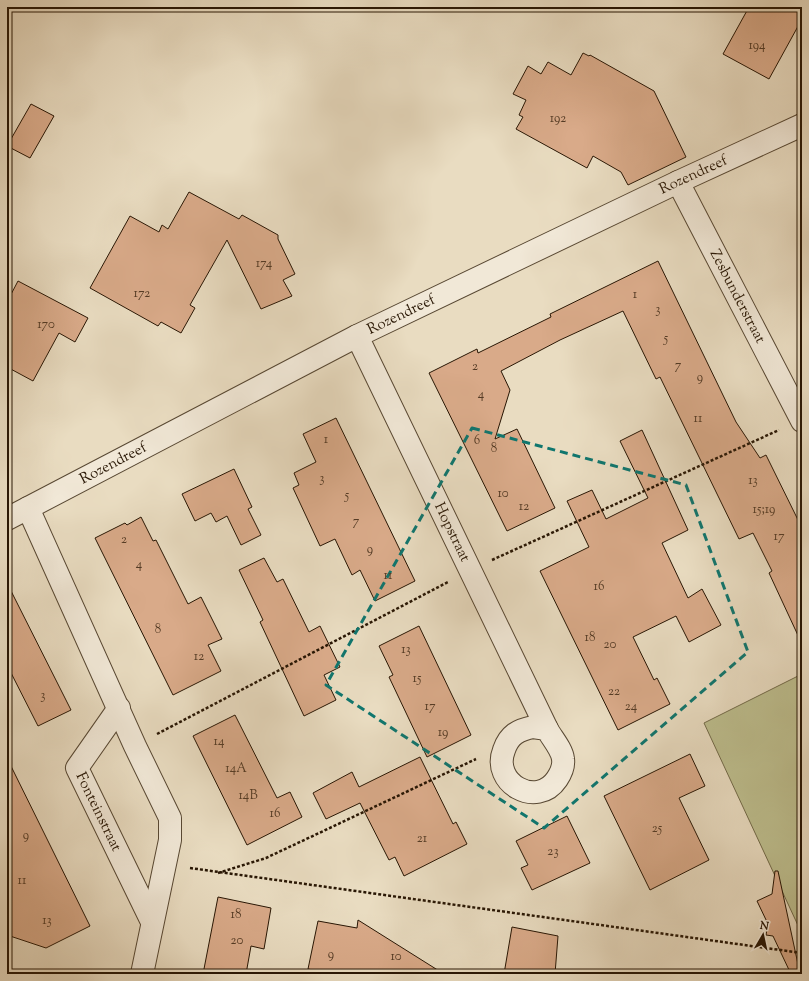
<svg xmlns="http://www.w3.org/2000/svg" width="809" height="981" viewBox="0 0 809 981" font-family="'Sorts Mill Goudy',serif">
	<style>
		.green { fill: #bdbe8e; stroke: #726a49 }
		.building { fill: #d9aa89; stroke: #281604 }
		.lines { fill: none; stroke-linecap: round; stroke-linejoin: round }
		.minor-casing { stroke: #584833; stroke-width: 24 }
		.path { stroke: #281604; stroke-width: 2.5; stroke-dasharray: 3 2; stroke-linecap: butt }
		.minor { stroke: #f1e8d7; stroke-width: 22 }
		.marked { fill: none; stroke: #0f766e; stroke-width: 3; stroke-dasharray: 8 5; stroke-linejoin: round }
		.labels { text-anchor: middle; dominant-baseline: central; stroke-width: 3; stroke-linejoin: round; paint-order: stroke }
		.number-label { font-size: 13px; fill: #543b25 }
		.street-label { font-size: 15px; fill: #281604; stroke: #f1e8d7 }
	</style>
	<rect width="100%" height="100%" fill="#e9dcc1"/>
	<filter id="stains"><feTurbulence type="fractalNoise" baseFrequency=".005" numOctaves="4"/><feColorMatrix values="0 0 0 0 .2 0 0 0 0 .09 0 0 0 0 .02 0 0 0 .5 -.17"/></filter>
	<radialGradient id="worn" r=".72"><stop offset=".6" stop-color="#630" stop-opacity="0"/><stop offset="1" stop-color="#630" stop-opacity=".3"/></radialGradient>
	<!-- green -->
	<path class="green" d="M802,674V934L704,723Z"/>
	<!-- building -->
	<g class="building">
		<path d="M749,7H802V19L769,79L723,54Z"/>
		<path d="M583,53L589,56L590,55L654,91L686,157L628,185L621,172L593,156L587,168L516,129L523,117L519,115L526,100L513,94L528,66L541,74L548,62L571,75Z"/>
		<path d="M31,104L54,116L30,158L7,146Z"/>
		<path d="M189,192L239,219L242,215L278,235V239L295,274L283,280L292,296L261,309L227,240L190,305L195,308L181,333L161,322L158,326L90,288L130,216L159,232L162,225L168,229Z"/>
		<path d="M658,261L736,422L760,458L766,455L802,528V644L769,573L772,571L753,533L739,539L660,377L656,379L623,311L560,340L501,371L510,390L495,439L517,429L555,508L507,531L429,373L477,349L478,353L551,317L550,314Z"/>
		<path d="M18,281L88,318L75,342L59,333L33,381L7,367V302Z"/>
		<path d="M336,418L415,581L375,601L360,570L352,575L335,539L320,546L293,488L299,485L294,473L316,462L303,434Z"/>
		<path d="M642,430L688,530L662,543L688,598L702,589L721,625L689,642L676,616L633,637L654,680L657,678L670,704L618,730L540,571L589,547L567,501L592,490L606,519L648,498L620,441Z"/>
		<path d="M234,469L252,507L248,509L261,535L241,545L227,516L216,522L211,513L195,521L182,494Z"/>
		<path d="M141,517L153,541L156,540L188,604L201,597L222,639L208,645L221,671L173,695L95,538L125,523L127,525Z"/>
		<path d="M264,558L277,582L283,579L309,632L320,626L340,667L324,675L336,700L304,716L260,622L263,620L239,570Z"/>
		<path d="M7,583L71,710L38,726L7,665Z"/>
		<path d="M419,626L471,735L427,757L389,677L393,675L379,646Z"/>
		<path d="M235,715L277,798L290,792L302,817L247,845L193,736Z"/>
		<path d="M690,754L705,786L679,798L709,860L650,890L604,796Z"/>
		<path d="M420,757L453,824L456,822L467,844L404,876L395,857L389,860L360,803L326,819L313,793L352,772L359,787Z"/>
		<path d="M7,758L90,926L46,948L7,935Z"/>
		<path d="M567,816L590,863L532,890L521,868L528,865L516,841Z"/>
		<path d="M775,871H778L799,969L790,972L773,936L766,935L768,924L757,901L772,894Z"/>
		<path d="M218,897L271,908L264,949L251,946L246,974H203Z"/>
		<path d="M358,920L444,974H334L308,969L318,921L357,928Z"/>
		<path d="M512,927L558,936L555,974H504Z"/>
	</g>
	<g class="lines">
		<!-- minor casing -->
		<g class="minor-casing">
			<g id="minor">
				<path id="s1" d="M678,182L802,421"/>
				<path id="s2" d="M357,336L547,729"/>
				<path d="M28,508L135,746L170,818V840L142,974"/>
				<path id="s3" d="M7,519L357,336L678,182L802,125"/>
				<path id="s4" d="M119,708L77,768L152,922"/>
				<path d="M533,727L547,729C551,737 562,749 563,759C564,766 561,773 557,779C537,809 491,783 504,750C509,735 518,730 533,727Z"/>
			</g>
		</g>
		<!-- path -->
		<g class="path">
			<path d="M492,560L779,430"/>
			<path d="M157,734L448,582"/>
			<path d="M190,868L802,953"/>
			<path d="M218,873L266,858L476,759"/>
		</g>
		<!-- minor -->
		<use href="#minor" class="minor"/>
	</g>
	<!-- marked area -->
	<path class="marked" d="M472,428L686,485L748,652L544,828L326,685Z"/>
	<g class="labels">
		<!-- number labels -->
		<g class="number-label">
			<text x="757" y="46">194</text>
			<text x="558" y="119">192</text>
			<text x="264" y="264">174</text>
			<text x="142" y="294">172</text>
			<text x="635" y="295">1</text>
			<text x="658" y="310">3</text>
			<text x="46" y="325">170</text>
			<text x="666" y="339">5</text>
			<text x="678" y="366">7</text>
			<text x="475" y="367">2</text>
			<text x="700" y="378">9</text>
			<text x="481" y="395">4</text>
			<text x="698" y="419">11</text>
			<text x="326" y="440">1</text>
			<text x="477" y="441">6</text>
			<text x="494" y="449">8</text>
			<text x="322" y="479">3</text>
			<text x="753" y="481">13</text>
			<text x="503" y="494">10</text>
			<text x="347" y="496">5</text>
			<text x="524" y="507">12</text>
			<text x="764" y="510">15;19</text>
			<text x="356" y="522">7</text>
			<text x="779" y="537">17</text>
			<text x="124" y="540">2</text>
			<text x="370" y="550">9</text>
			<text x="139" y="565">4</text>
			<text x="388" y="576">11</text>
			<text x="599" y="587">16</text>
			<text x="158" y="630">8</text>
			<text x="590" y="638">18</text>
			<text x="610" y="645">20</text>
			<text x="406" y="650">13</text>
			<text x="199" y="657">12</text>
			<text x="417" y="679">15</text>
			<text x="614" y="692">22</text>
			<text x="43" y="696">3</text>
			<text x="430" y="707">17</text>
			<text x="631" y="707">24</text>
			<text x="443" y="733">19</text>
			<text x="219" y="742">14</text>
			<text x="236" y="769">14A</text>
			<text x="248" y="796">14B</text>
			<text x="275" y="814">16</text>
			<text x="657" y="829">25</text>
			<text x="26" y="836">9</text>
			<text x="422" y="839">21</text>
			<text x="553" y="852">23</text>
			<text x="22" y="881">11</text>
			<text x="236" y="915">18</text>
			<text x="47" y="921">13</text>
			<text x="237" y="941">20</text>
			<text x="331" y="955">9</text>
			<text x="396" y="957">10</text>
		</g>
		<!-- street labels -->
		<g class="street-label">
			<text stroke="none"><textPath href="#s3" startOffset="768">Rozendreef</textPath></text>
			<text stroke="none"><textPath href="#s1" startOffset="129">Zesbunderstraat</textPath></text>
			<text stroke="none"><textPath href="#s3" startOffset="444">Rozendreef</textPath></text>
			<text stroke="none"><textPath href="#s3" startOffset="120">Rozendreef</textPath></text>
			<text stroke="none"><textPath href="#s2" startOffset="218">Hopstraat</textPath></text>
			<text stroke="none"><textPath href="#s4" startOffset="122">Fonteinstraat</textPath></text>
		</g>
	</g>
	<!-- margin -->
	<rect width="809" height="981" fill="none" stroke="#e9dcc1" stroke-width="24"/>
	<rect x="8" y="8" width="793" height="965" fill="none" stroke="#281604" stroke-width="2"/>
	<rect x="12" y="12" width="785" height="957" fill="none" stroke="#281604"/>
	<!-- north arrow -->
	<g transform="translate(763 935) rotate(9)" stroke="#f1e8d7" stroke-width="3" paint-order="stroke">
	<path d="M0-3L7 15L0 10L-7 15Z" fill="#281604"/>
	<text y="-6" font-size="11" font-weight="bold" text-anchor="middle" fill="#281604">N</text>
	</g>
	<rect width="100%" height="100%" filter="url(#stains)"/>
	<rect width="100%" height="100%" fill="url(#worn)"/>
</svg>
